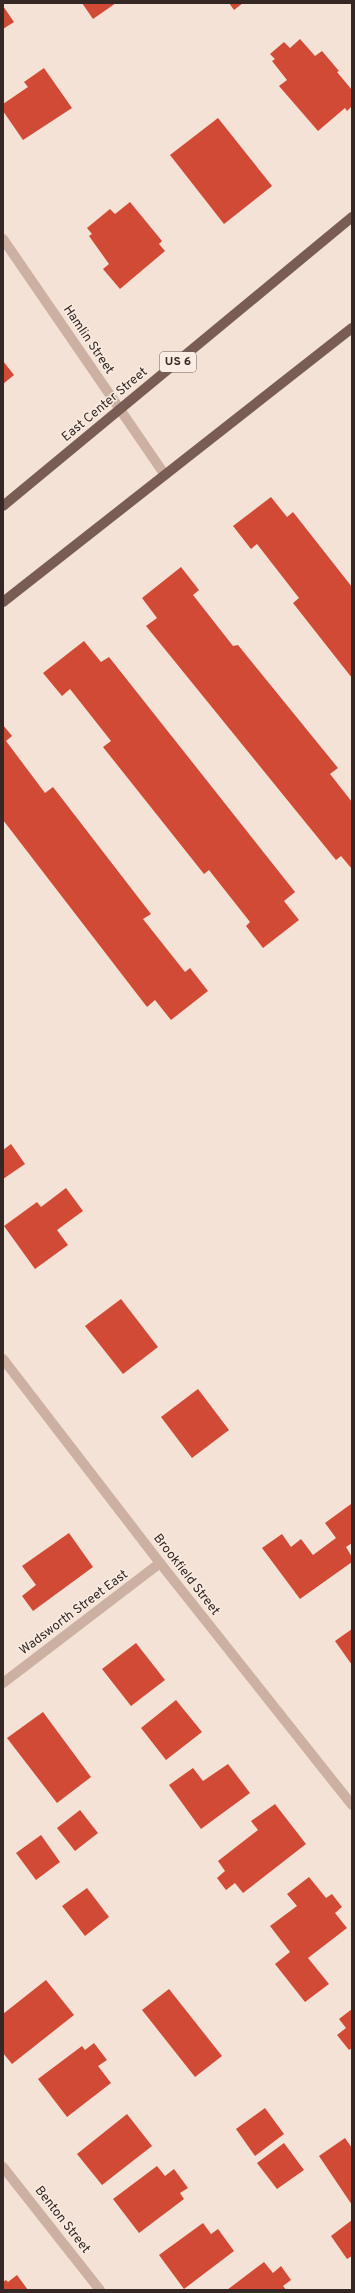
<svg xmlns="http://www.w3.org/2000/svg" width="355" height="2293" viewBox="0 0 355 2293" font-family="Overpass,sans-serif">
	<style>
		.building { fill: #d14a35 }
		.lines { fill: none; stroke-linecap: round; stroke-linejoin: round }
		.minor { stroke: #ccb0a1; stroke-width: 10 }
		.primary { stroke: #795c54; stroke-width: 10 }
		.labels { text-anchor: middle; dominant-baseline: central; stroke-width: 3; stroke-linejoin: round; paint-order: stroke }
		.shield { fill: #faece2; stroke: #70635d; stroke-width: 1 }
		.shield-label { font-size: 12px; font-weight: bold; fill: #352824 }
		.street-label { font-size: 13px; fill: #352824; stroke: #faece2 }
	</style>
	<rect width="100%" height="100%" fill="#f3e2d5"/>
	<!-- building -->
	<g class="building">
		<path d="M82,3H116L93,19Z"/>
		<path d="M229,3H243L234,10Z"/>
		<path d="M3,6L14,22L3,29Z"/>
		<path d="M300,39L315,56L322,51L339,71L337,72L352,90V106L347,111L345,108L318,131L279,86L287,80L272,61L275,59L270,54L284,42L290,48Z"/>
		<path d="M44,68L72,108L23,140L3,111V104L28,87L24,82Z"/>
		<path d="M218,118L272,186L224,224L170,155Z"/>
		<path d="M130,202L162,241L159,244L165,251L120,289L103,269L109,264L89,236L92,234L87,228L110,209L115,214Z"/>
		<path d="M3,361L14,375L3,384Z"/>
		<path d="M271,497L287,517L293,512L352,587V678L293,603L299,598L257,544L251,549L233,526Z"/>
		<path d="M181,567L199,590L193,595L233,646L238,645L338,768L330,774L352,802V869L341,856L336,860L146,626L157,618L142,598Z"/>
		<path d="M84,641L101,662L109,657L295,892L284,901L299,920L263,948L246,926L250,922L209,870L204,874L103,747L111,741L70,689L62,696L43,673Z"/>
		<path d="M3,725L12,736L6,741L45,793L53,787L151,914L143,919L185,972L190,968L208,991L171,1020L155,1000L147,1007L3,820Z"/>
		<path d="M11,1144L25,1164L3,1179V1150Z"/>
		<path d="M66,1188L83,1211L57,1230L68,1245L35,1269L4,1226L37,1202L41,1207Z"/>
		<path d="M121,1299L158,1347L123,1374L85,1326Z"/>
		<path d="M198,1389L229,1430L192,1458L161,1417Z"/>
		<path d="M351,1504L352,1543L346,1547L352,1557V1562L300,1599L262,1548L282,1534L291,1547L301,1539L313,1555L336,1538L325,1523Z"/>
		<path d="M69,1533L93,1567L33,1611L22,1596L36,1585L22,1566Z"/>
		<path d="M352,1629V1665L335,1641Z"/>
		<path d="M136,1643L165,1680L131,1706L102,1669Z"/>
		<path d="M176,1700L202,1732L166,1760L141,1728Z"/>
		<path d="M43,1712L91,1777L57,1803L7,1738Z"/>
		<path d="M228,1764L250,1793L201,1829L169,1785L193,1768L203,1781Z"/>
		<path d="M275,1804L306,1844L243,1893L235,1883L226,1890L217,1878L225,1871L218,1861L258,1830L251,1821Z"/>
		<path d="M80,1810L98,1833L75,1851L57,1828Z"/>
		<path d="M41,1835L60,1862L36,1880L16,1853Z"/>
		<path d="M309,1877L326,1898L332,1894L342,1907L335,1913L347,1928L308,1958L329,1984L305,2002L275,1964L290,1952L270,1926L297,1906L287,1894Z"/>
		<path d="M87,1888L109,1917L85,1936L62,1906Z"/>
		<path d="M46,1980L74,2015L12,2064L3,2053V2014Z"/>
		<path d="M169,1989L222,2056L195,2077L142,2010Z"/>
		<path d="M352,2009V2048L349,2050L337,2035L346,2028L339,2019Z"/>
		<path d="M94,2043L107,2060L98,2066L111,2083L67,2117L38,2079L82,2046L85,2050Z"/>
		<path d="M265,2108L284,2134L255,2156L236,2129Z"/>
		<path d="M127,2114L152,2146L102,2185L77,2154Z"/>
		<path d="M345,2138L352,2148V2205L319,2156Z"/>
		<path d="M284,2143L304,2170L277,2189L257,2163Z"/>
		<path d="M157,2166L165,2176L174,2169L188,2188L180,2193L184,2199L139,2233L113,2199Z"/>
		<path d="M352,2220V2256L347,2259L331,2236Z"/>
		<path d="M203,2223L211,2234L218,2229L234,2251L184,2289L159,2255Z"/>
		<path d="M264,2262L273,2273L281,2266L291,2280L283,2286L286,2290H227Z"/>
		<path d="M17,2275L28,2290H3V2282L6,2280L8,2282Z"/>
	</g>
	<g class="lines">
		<!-- minor -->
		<g class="minor">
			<path d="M3,239L165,475"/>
			<path d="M3,1359L160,1563L352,1805"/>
			<path d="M3,1683L160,1563"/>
			<path d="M3,2167L100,2290"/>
		</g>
		<!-- primary -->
		<g class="primary">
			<path d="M3,506L352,217"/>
			<path d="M3,602L352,328"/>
		</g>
	</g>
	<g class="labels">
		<!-- shield labels -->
		<rect class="shield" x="160" y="352" width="36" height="20" rx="3"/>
		<g class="shield-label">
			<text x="178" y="362">US 6</text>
		</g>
		<!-- street labels -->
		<g class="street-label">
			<text transform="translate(88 340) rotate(56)">Hamlin Street</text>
			<text transform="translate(105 405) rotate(-40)">East Center Street</text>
			<text transform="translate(186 1575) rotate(52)">Brookfield Street</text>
			<text transform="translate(74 1613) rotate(-37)">Wadsworth Street East</text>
			<text transform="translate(62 2220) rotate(52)">Benton Street</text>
		</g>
	</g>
	<!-- border -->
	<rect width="355" height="2293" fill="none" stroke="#352824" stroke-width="8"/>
</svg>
